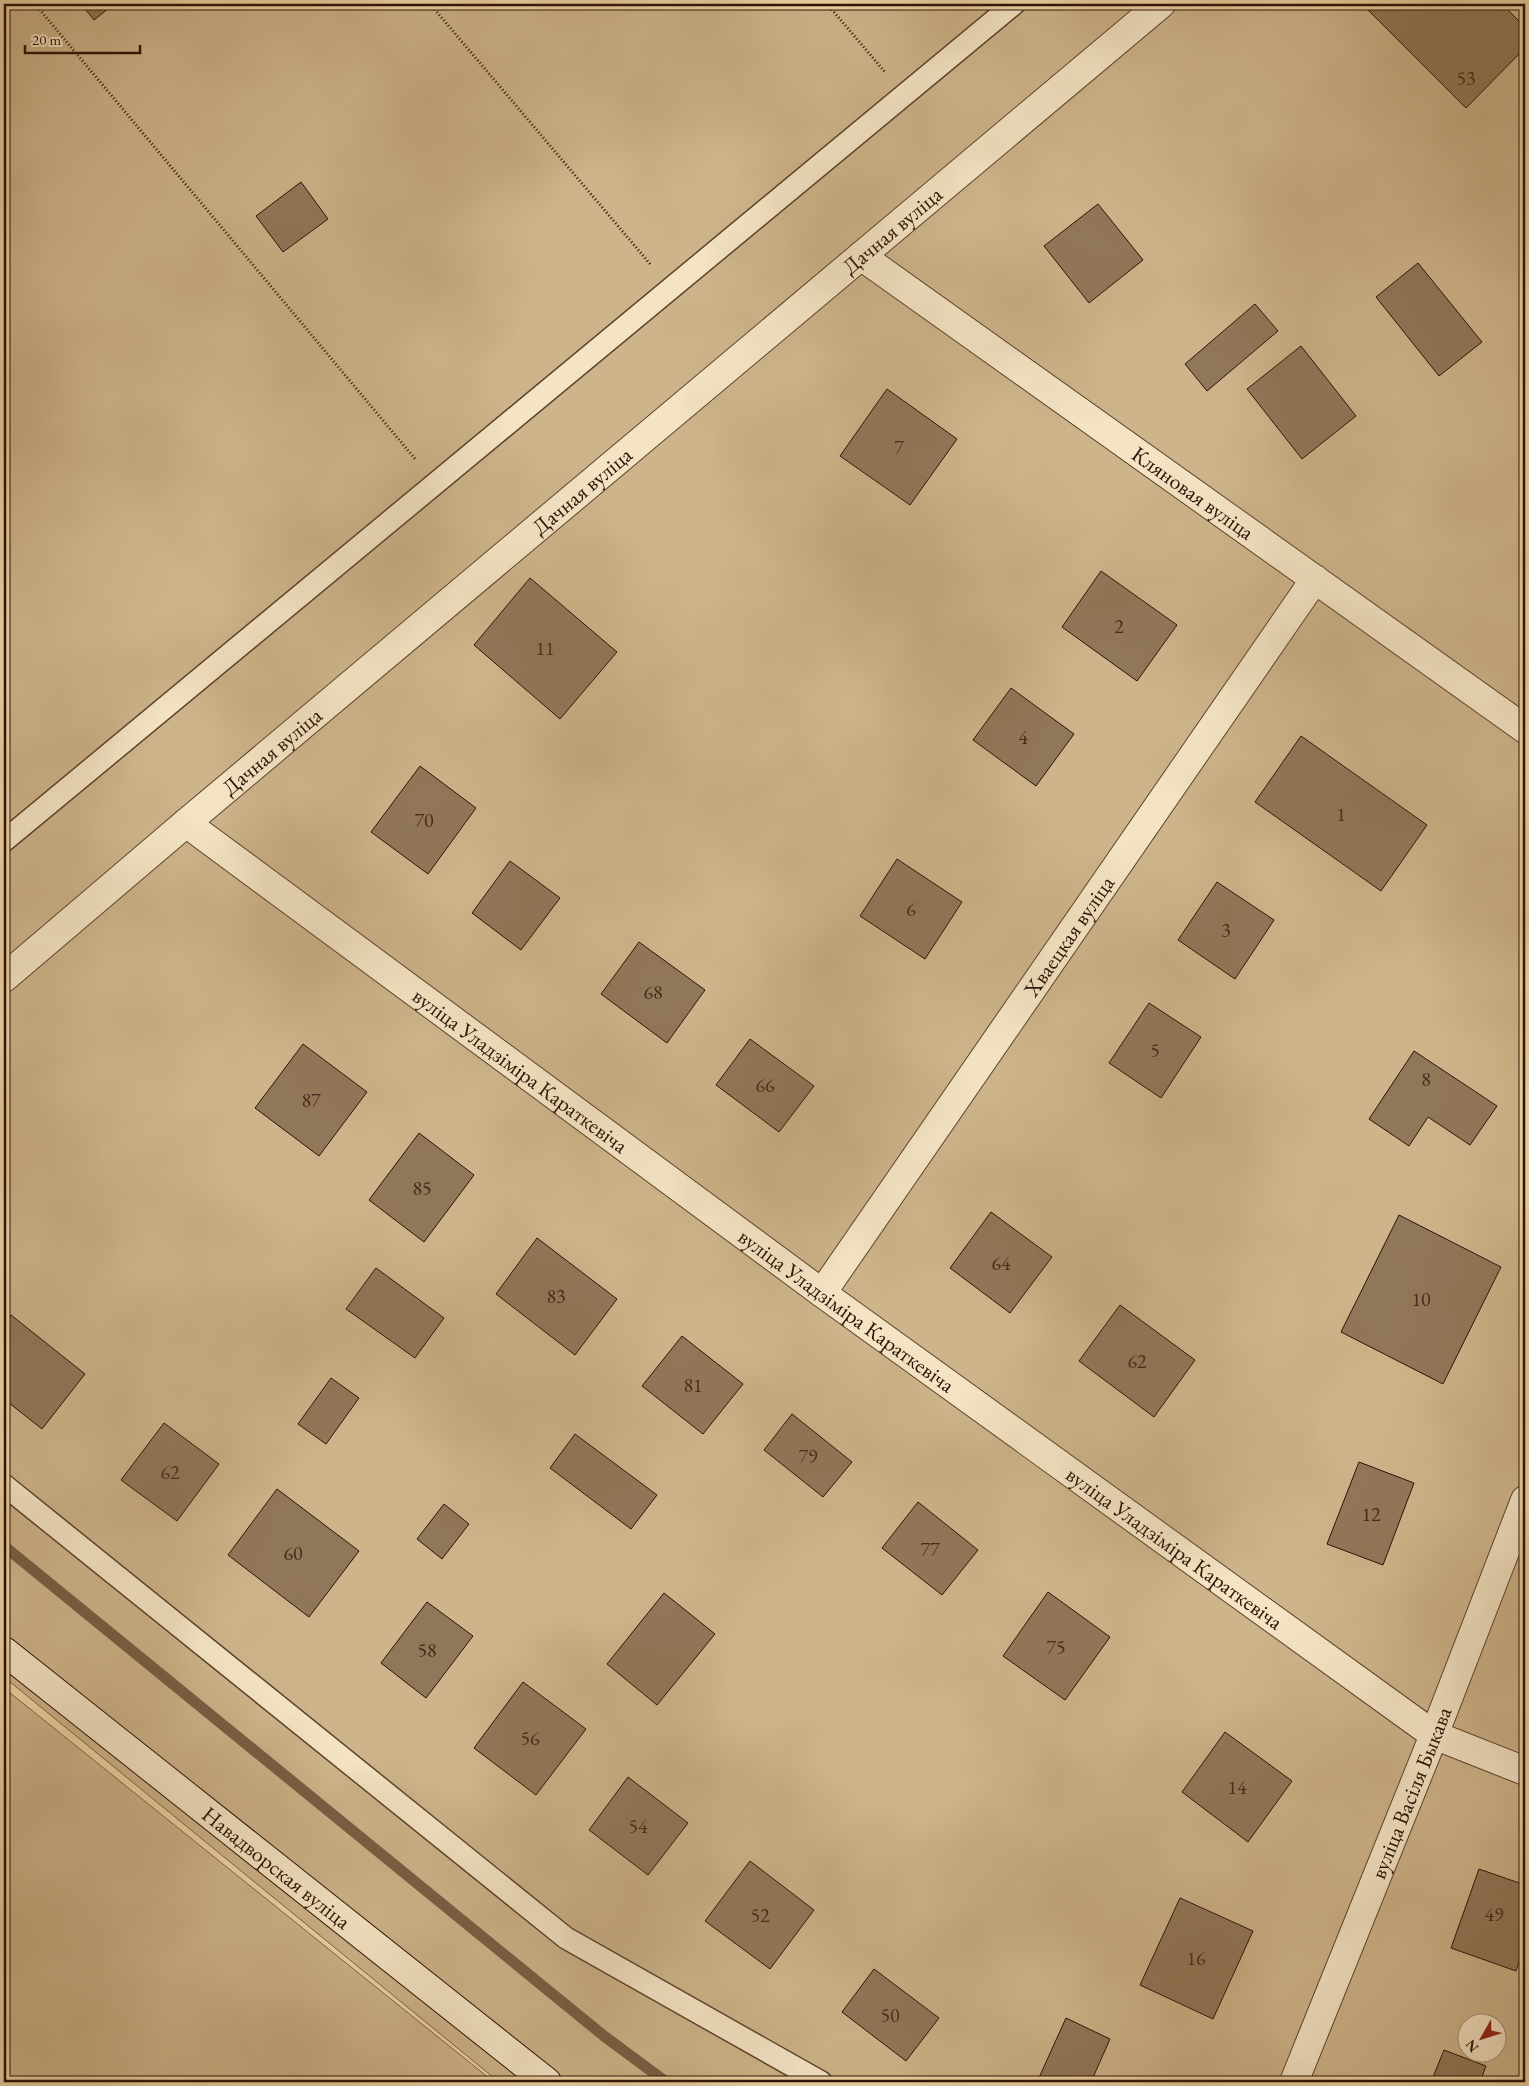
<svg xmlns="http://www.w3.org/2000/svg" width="1529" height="2086" viewBox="0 0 1529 2086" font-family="'EB Garamond',serif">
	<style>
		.green { fill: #cdb48a; stroke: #7d6348; fill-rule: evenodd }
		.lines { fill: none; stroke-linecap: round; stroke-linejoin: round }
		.stream { stroke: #795f45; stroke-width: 11 }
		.building { fill: #917759; stroke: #2d1207 }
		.lane-casing { stroke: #5d432e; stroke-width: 24 }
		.street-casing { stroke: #5d432e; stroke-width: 30 }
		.secondary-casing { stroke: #2d1207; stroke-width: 30 }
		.path { stroke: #2d1207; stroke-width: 3; stroke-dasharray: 1 2.5; stroke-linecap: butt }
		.lane { stroke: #f4e4c4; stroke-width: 21 }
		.street { stroke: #f4e4c4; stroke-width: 28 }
		.secondary { stroke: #f4e4c4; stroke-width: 28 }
		.labels { text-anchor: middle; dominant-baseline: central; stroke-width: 5; stroke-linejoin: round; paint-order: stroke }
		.number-label { font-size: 20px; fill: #462b1c }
		.street-label { font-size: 22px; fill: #2d1207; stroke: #f4e4c4 }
	</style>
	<rect width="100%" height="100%" fill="#eed5a5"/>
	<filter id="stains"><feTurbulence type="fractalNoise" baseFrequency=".004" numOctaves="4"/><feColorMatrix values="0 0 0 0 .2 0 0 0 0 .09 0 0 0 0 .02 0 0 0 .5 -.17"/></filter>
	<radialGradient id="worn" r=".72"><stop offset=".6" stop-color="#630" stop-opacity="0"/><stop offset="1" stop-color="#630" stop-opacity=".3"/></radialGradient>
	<!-- green -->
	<g class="green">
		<path d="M4,4H1525V2082H499L4,1677ZM1466,2024H1496V2054H1466Z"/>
		<path d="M4,1688L494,2082H4Z"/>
	</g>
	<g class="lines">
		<!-- stream -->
		<path class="stream" d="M4,1546L604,2036L666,2082"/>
	</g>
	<!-- building -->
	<g class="building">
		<path d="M81,4H114L94,20Z"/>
		<path d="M1362,4H1502L1525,27V48L1466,108Z"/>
		<path d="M301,182L328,219L283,252L256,216Z"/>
		<path d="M1098,204L1143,260L1089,303L1044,246Z"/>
		<path d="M1418,263L1482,342L1439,376L1376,297Z"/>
		<path d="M1255,304L1278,331L1207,391L1185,364Z"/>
		<path d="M1301,346L1356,416L1302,459L1247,389Z"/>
		<path d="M887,389L957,439L910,505L840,456Z"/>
		<path d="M1101,571L1177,625L1137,681L1062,627Z"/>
		<path d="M530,578L617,652L560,719L474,645Z"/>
		<path d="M1011,688L1074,734L1036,786L973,740Z"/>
		<path d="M1301,736L1427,825L1381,891L1255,802Z"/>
		<path d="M420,766L476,808L428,874L371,832Z"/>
		<path d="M897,859L962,902L925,959L860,916Z"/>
		<path d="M510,861L560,898L521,950L472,913Z"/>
		<path d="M1217,882L1274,920L1235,979L1178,940Z"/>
		<path d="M639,942L705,990L667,1043L601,994Z"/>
		<path d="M1525,945V960L1519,956Z"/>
		<path d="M1149,1003L1201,1037L1161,1098L1109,1063Z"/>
		<path d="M750,1039L814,1086L779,1132L716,1085Z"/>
		<path d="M303,1044L367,1092L319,1156L255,1108Z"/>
		<path d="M1414,1051L1497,1106L1470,1145L1428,1117L1409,1146L1369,1119Z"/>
		<path d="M419,1133L474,1175L424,1242L369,1200Z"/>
		<path d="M991,1212L1052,1257L1010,1313L950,1268Z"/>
		<path d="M1399,1215L1501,1267L1443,1384L1341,1332Z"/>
		<path d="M537,1238L617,1299L575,1355L496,1294Z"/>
		<path d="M376,1268L444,1318L415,1358L346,1309Z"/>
		<path d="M1120,1305L1195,1360L1154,1417L1079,1361Z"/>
		<path d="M11,1315L85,1374L42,1429L4,1399V1324Z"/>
		<path d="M682,1336L743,1384L703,1434L642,1386Z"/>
		<path d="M331,1378L359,1398L326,1444L298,1424Z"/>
		<path d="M792,1414L852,1462L823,1497L764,1450Z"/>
		<path d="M164,1423L219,1464L177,1521L121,1480Z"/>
		<path d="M575,1434L657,1495L631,1529L550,1468Z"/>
		<path d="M1359,1462L1414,1483L1383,1565L1327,1544Z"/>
		<path d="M277,1489L359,1551L309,1617L228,1555Z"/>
		<path d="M918,1502L978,1550L942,1595L882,1548Z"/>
		<path d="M444,1504L469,1524L442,1559L417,1539Z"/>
		<path d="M1048,1592L1110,1637L1065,1700L1003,1656Z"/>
		<path d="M664,1593L715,1634L657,1705L607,1664Z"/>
		<path d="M427,1602L473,1636L426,1698L381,1663Z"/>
		<path d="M523,1682L586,1729L536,1795L474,1748Z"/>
		<path d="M1225,1732L1292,1781L1248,1842L1182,1792Z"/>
		<path d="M628,1777L688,1823L648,1875L589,1830Z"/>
		<path d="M750,1861L814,1910L770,1969L705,1921Z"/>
		<path d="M1479,1869L1525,1885V1944L1516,1971L1451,1948Z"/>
		<path d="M1180,1898L1253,1931L1213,2019L1140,1985Z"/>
		<path d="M874,1969L939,2018L906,2061L842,2012Z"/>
		<path d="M1066,2018L1110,2039L1091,2082H1037Z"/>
		<path d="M1444,2050L1486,2066L1480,2082H1431Z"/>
	</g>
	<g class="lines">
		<!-- lane casing -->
		<g class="lane-casing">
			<g id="lane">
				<path d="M4,841L1014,4"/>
				<path d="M4,1485L566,1938L821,2082"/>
			</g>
		</g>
		<!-- street casing -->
		<g class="street-casing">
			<g id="street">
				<path id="s1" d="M861,256L1525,729"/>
				<path id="s2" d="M186,823L822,1293L1434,1735L1525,1771"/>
				<path id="s3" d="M4,978L186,823L1161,4"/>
				<path id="s4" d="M822,1293L1315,579"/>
				<path id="s5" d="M1294,2082L1434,1735L1525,1500"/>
			</g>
		</g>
		<!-- secondary casing -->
		<g class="secondary-casing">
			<g id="secondary">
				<path id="s6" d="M4,1651L547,2082"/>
			</g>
		</g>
		<!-- path -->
		<g class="path">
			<path d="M35,4L416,460"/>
			<path d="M430,4L651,265"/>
			<path d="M827,4L885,72"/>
		</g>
		<!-- lane -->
		<use href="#lane" class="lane"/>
		<!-- street -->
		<use href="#street" class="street"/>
		<!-- secondary -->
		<use href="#secondary" class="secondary"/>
	</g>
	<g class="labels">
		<!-- number labels -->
		<g class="number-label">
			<text x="1466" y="78">53</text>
			<text x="899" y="447">7</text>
			<text x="1119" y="626">2</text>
			<text x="545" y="648">11</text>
			<text x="1023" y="737">4</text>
			<text x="1341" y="814">1</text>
			<text x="424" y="820">70</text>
			<text x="911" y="909">6</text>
			<text x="1226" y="930">3</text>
			<text x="653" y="992">68</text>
			<text x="1155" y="1050">5</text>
			<text x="1426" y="1079">8</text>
			<text x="765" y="1085">66</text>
			<text x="311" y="1100">87</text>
			<text x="422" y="1188">85</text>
			<text x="1001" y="1263">64</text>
			<text x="556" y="1296">83</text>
			<text x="1421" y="1299">10</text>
			<text x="1137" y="1361">62</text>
			<text x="693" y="1385">81</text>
			<text x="808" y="1456">79</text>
			<text x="170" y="1472">62</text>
			<text x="1371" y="1514">12</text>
			<text x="930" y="1549">77</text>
			<text x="293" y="1553">60</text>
			<text x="1056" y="1647">75</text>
			<text x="427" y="1650">58</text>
			<text x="530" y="1738">56</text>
			<text x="1237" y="1787">14</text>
			<text x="638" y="1826">54</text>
			<text x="1494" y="1914">49</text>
			<text x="760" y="1915">52</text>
			<text x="1196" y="1958">16</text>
			<text x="890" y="2015">50</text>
		</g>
		<!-- street labels -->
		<g class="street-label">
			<text stroke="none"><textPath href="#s3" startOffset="1161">Дачная вуліца</textPath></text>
			<text stroke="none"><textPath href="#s3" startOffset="756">Дачная вуліца</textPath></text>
			<text stroke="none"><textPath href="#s1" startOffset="408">Кляновая вуліца</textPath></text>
			<text stroke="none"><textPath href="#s3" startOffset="351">Дачная вуліца</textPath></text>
			<text stroke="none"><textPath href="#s4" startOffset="434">Хваецкая вуліца</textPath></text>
			<text stroke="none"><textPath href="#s2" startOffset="416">вуліца Уладзіміра Караткевіча</textPath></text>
			<text stroke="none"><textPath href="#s2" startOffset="821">вуліца Уладзіміра Караткевіча</textPath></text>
			<text stroke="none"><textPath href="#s2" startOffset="1226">вуліца Уладзіміра Караткевіча</textPath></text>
			<text stroke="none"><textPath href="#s5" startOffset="312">вуліца Васіля Быкава</textPath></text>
			<text stroke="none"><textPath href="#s6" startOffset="348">Навадворская вуліца</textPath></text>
		</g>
	</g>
	<!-- margin -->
	<rect width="1529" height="2086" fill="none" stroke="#eed5a5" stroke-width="20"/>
	<rect x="5" y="5" width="1519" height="2076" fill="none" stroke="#2d1207" stroke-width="2.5"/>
	<rect x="10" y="10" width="1509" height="2066" fill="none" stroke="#2d1207"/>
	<!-- north arrow -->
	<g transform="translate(1482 2038) rotate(231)"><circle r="24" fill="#f4e4c4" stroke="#a49078"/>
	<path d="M0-4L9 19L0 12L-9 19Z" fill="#8f2418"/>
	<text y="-8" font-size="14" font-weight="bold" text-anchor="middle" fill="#2d1207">N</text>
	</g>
	<!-- scale -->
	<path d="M25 45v8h115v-8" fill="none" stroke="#2d1207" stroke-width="2.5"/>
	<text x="32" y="45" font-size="15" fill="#2d1207" stroke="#f4e4c4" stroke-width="4" paint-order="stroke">20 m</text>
	<rect width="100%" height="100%" filter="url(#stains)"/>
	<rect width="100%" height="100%" fill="url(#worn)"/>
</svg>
